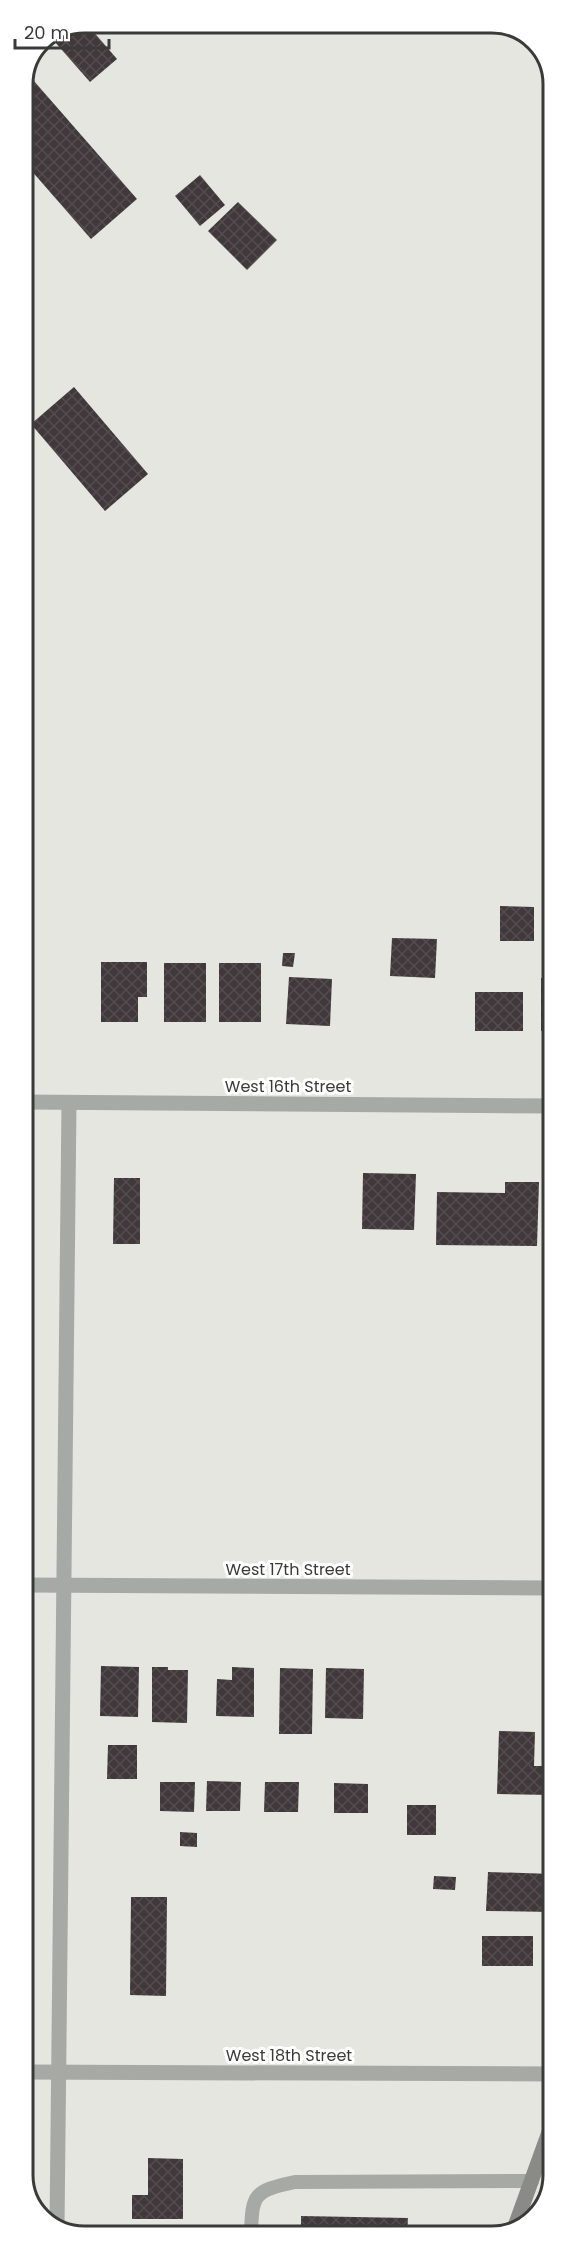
<svg xmlns="http://www.w3.org/2000/svg" width="576" height="2259" viewBox="0 0 576 2259" font-family="Poppins,sans-serif">
	<style>
		.building { fill: url(#building-cross-hatch) }
		.lines { fill: none; stroke-linecap: round; stroke-linejoin: round }
		.lane { stroke: #a7a9a5; stroke-width: 14 }
		.street { stroke: #a7a9a5; stroke-width: 15 }
		.secondary { stroke: #8a8b86; stroke-width: 15 }
		.labels { text-anchor: middle; dominant-baseline: central; stroke-width: 6; stroke-linejoin: round; paint-order: stroke }
		.street-label { font-size: 16px; fill: #3a3b38; stroke: #fff }
		.rim { fill: none; stroke: #3a3b38; stroke-width: 3 }
	</style>
	<defs>
		<pattern id="building-cross-hatch" width="8" height="8" patternUnits="userSpaceOnUse" patternTransform="scale(1.5)"><rect width="8" height="8" fill="#40383a"/><path d="M0 0l8 8M0 8l8-8" fill="none" stroke="#544d4f"/></pattern>
	</defs>
	<rect width="100%" height="100%" fill="#e4e6df"/>
	<!-- building -->
	<g class="building">
		<path d="M86,23L117,59L90,82L54,41L67,29Z"/>
		<path d="M27,73L137,199L91,239L23,161V84Z"/>
		<path d="M200,175L225,205L200,226L175,196Z"/>
		<path d="M238,202L277,240L247,270L208,231Z"/>
		<path d="M74,387L148,474L105,511L31,424Z"/>
		<path d="M500,906L534,907V941H500Z"/>
		<path d="M392,938L437,939L435,978L390,976Z"/>
		<path d="M283,953H295L293,967L282,966Z"/>
		<path d="M101,962H147V997H138V1022H101Z"/>
		<rect x="23" y="963" width="8" height="80"/>
		<rect x="164" y="963" width="42" height="59"/>
		<rect x="219" y="963" width="42" height="59"/>
		<path d="M289,977L332,979L330,1026L286,1024Z"/>
		<rect x="541" y="978" width="12" height="53"/>
		<rect x="475" y="992" width="48" height="39"/>
		<path d="M363,1173L416,1174L414,1230L362,1229Z"/>
		<path d="M114,1178H140V1244H113Z"/>
		<path d="M505,1182H539L537,1246L436,1245L437,1192L505,1193Z"/>
		<path d="M101,1666L139,1667L138,1717L100,1716Z"/>
		<path d="M152,1667H168V1670H188L187,1723L152,1722Z"/>
		<path d="M232,1667L254,1668V1717L216,1716L217,1679L232,1680Z"/>
		<path d="M280,1668L313,1669L312,1734H279Z"/>
		<path d="M326,1668L364,1669L363,1719L325,1718Z"/>
		<path d="M499,1731L535,1732L534,1766H553V1795L497,1794Z"/>
		<path d="M108,1745H137V1779H107Z"/>
		<path d="M207,1781L241,1782L240,1811H206Z"/>
		<path d="M160,1782H195L194,1812L160,1811Z"/>
		<path d="M265,1782H299L298,1812H264Z"/>
		<path d="M334,1783L368,1784V1813H334Z"/>
		<rect x="407" y="1805" width="29" height="30"/>
		<path d="M180,1832L197,1833V1847L180,1846Z"/>
		<path d="M488,1872L553,1874V1912L486,1911Z"/>
		<path d="M434,1876L456,1877L455,1890L433,1889Z"/>
		<path d="M131,1897H167L166,1996L130,1995Z"/>
		<rect x="482" y="1936" width="51" height="30"/>
		<path d="M148,2158L183,2159V2219H132V2195H148Z"/>
		<path d="M301,2216L408,2218L407,2236H301Z"/>
	</g>
	<g class="lines">
		<!-- lane -->
		<g class="lane">
			<path d="M517,2221L530,2220"/>
			<path d="M251,2236C252,2194 253,2191 295,2182L532,2181"/>
		</g>
		<!-- street -->
		<g class="street">
			<path d="M23,1102L553,1106"/>
			<path d="M23,1585L553,1588"/>
			<path d="M24,2072L553,2074"/>
			<path d="M57,2227L69,1103"/>
		</g>
		<!-- secondary -->
		<path class="secondary" d="M514,2229L553,2121"/>
	</g>
	<g class="labels">
		<!-- street labels -->
		<g class="street-label">
			<text x="288" y="1086">West 16th Street</text>
			<text x="288" y="1569">West 17th Street</text>
			<text x="289" y="2055">West 18th Street</text>
		</g>
	</g>
	<!-- crop -->
	<path d="M0 0H576V2259H0ZM84 33H492A51 51 0 0 1 543 84V2175A51 51 0 0 1 492 2226H84A51 51 0 0 1 33 2175V84A51 51 0 0 1 84 33Z" fill="#fff" fill-rule="evenodd"/>
	<path class="rim" d="M84 33H492A51 51 0 0 1 543 84V2175A51 51 0 0 1 492 2226H84A51 51 0 0 1 33 2175V84A51 51 0 0 1 84 33Z"/>
	<!-- scale -->
	<path d="M15 39v9h94v-9" fill="none" stroke="#3a3b38" stroke-width="3"/>
	<text x="24" y="39" font-size="18" fill="#3a3b38" stroke="#ffffff" stroke-width="4.5" paint-order="stroke">20 m</text>
</svg>
